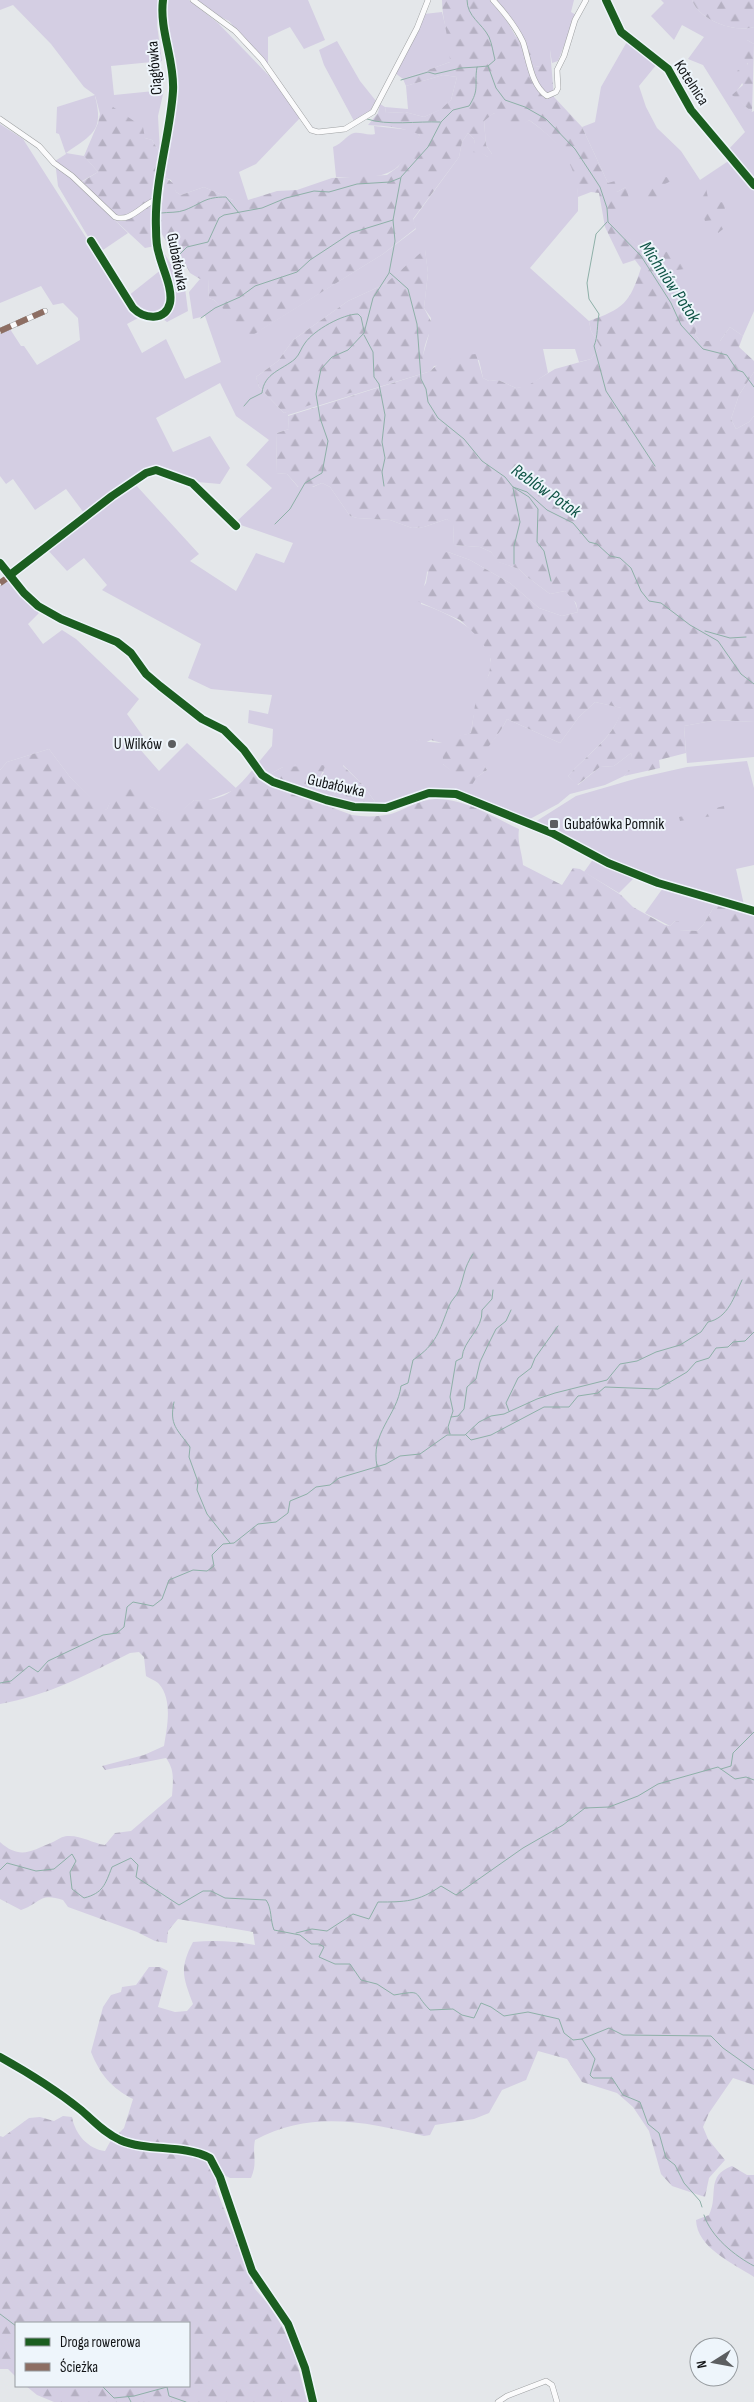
<svg xmlns="http://www.w3.org/2000/svg" width="754" height="2402" viewBox="0 0 754 2402" font-family="'Sofia Sans Condensed',sans-serif">
	<style>
		.green { fill: #d4cee3; fill-rule: evenodd }
		.forest { fill: url(#forest-firs) }
		.lines { fill: none; stroke-linecap: round; stroke-linejoin: round }
		.stream { stroke: #8eb0a8; stroke-width: 1 }
		.street-casing { stroke: #9ea0a2; stroke-width: 6 }
		.street { stroke: #fbfbfc; stroke-width: 5 }
		.quiet { stroke: #8d6e63; stroke-width: 6; stroke-dasharray: 12 6; stroke-linecap: butt }
		.cycleway-casing { stroke: #eef5fb; stroke-width: 11 }
		.cycleway { stroke: #1b5e20; stroke-width: 8 }
		.poi-dot { fill: #5c5e60; stroke: #eef5fb; stroke-width: 2 }
		.labels { text-anchor: middle; dominant-baseline: central; stroke-width: 4; stroke-linejoin: round; paint-order: stroke }
		.street-label { font-size: 16px; fill: #121416; stroke: #eef5fb }
		.poi-label { font-size: 16px; fill: #121416; stroke: #eef5fb; text-anchor: end }
		.water-label { font-size: 18px; font-style: italic; fill: #0e5345; stroke: #eef5fb }
	</style>
	<defs>
		<pattern id="forest-firs" width="22" height="20" patternUnits="userSpaceOnUse" patternTransform="scale(1.25)"><rect width="22" height="20" fill="#d4cee3"/><path d="M5 1l3.5 6h-7zM16 11l3.5 6h-7z" fill="#b5b0c2"/></pattern>
	</defs>
	<rect width="100%" height="100%" fill="#e4e7ea"/>
	<!-- green -->
	<g class="green">
		<path d="M0,0H162L157,25L162,61L111,66L114,95L164,90L158,116L160,153L152,140L145,138L95,96C104,131 93,134 66,153L84,156L98,172L77,184L128,233L100,252L90,240L58,186L55,161L66,154L59,134L56,133L57,107L95,95L84,87L51,44L13,5L0,10Z"/>
		<path d="M167,0H189L218,23L275,82L300,118L256,164L239,172L248,200H233L204,187L181,195L176,192L171,180L165,178L175,90L174,62L165,5Z"/>
		<path d="M195,0H308L325,40L304,49L290,27L268,37V66L229,21L214,14Z"/>
		<path d="M495,0H574L571,12L576,15L558,61L552,63L550,50H540V67L530,65L521,39Z"/>
		<path d="M661,0H692C699,20 734,33 754,27V44L747,40C748,63 750,78 733,95L752,112L754,111V181L728,150L745,132L703,65L688,59L704,37L682,25L674,40L651,16L664,3Z"/>
		<path d="M442,12L450,45V62L403,79L395,73L424,14Z"/>
		<path d="M628,40L657,64L639,86L646,107L657,128L681,151L700,180L730,160L754,189V311L743,336L730,327L720,341H700L695,334L697,328L657,273L646,251L615,228L626,187L617,192L608,183L582,127L595,122L601,87Z"/>
		<path d="M337,41L360,81L376,101L370,111L354,121L324,65L319,50Z"/>
		<path d="M443,75L457,77L451,100L442,109L424,117L405,112L386,113L385,107L408,109L406,86Z"/>
		<path d="M494,113L519,126L529,120C546,132 565,148 573,168C579,181 578,197 578,211L530,268L589,321L591,331L600,346L591,359L579,362L575,349H543L548,373L527,387L516,388L498,380L489,381L483,378L479,360L434,366L431,371L288,415L289,429L277,433L276,473L287,474L298,487H313L322,483L330,487L350,516L357,518L390,520L412,528L424,527L447,519L453,523L454,545L480,547L491,552L499,562L519,569L526,576L550,594L565,591C573,596 576,603 578,612L562,616L539,608L510,583L470,560L448,552L427,572C426,583 421,592 421,604C447,612 502,638 489,674C488,679 483,683 482,688C476,702 473,718 471,733C451,740 436,734 416,741L443,743V764L463,780L477,777L487,770L480,761C486,745 500,735 507,719L560,743L579,717L595,702L622,708C617,735 585,756 568,776L578,785L600,767L614,766L631,753L634,765L624,776L605,785L570,794L558,804L528,820L487,805L456,790H440L415,794L378,806L363,785L343,765L342,783L333,796L312,791L324,772L283,767L270,774L264,772L258,763L272,746L273,729L248,723L249,710L268,714L272,695L211,689L188,678L201,644L102,590L107,585L84,558L67,571L46,548L134,483L199,554L190,561L236,591L256,553L284,563L293,543L235,523L272,488L246,465L269,440L236,416L220,383L156,418L173,452L210,436L230,468L220,484L186,481L157,468L136,478L84,513L66,489L35,510L13,479L6,484L0,476V333L10,329L21,346H24L37,365L80,340L78,318L63,303L53,305L41,286L0,303V124L23,139L133,311L140,317L127,324L142,353L166,339L185,379L221,362L205,316L193,319L189,292L200,279H208L209,298L214,300L252,335L383,254L416,229L413,220L459,157L462,142L468,133L474,139C475,148 480,152 488,157L492,154L486,145L484,120ZM425,250L428,273L424,308L431,318L429,334L422,359L284,413L259,387L256,377L278,361L293,340L348,301L385,284Z"/>
		<path d="M374,126L410,130L420,135C395,181 385,177 336,177L333,147C342,144 348,134 354,133C361,132 368,136 375,134Z"/>
		<path d="M161,251H163L185,288L188,311L167,322L159,316L173,301Z"/>
		<path d="M162,269L168,303C149,318 140,316 128,296Z"/>
		<path d="M754,372V416L749,422L736,429L731,419L739,395Z"/>
		<path d="M6,575L39,613L28,624L43,644L62,630L76,639L139,699L127,714L145,739L138,747L159,771L187,743L237,789L206,801L194,800L175,817L151,807L144,801L110,803L107,809L103,811L70,777L49,749L7,762L0,770V580Z"/>
		<path d="M717,720L754,722V757L687,763L684,726Z"/>
		<path d="M747,761L754,788V865L736,869L744,905L650,878L598,855L535,822L576,796L638,778L687,767Z"/>
		<path d="M594,858L636,876L619,893L584,872Z"/>
		<path d="M663,888L717,902L703,925L697,931L679,930L675,921L670,926L645,913Z"/>
	</g>
	<!-- forest -->
	<g class="forest">
		<path d="M442,0H490L507,21L516,37L536,41L532,54L526,58L530,65L540,67V50H550L554,97L582,127L608,183L615,181L617,192L626,187L629,198L616,228L646,251L657,273L697,328L695,334L700,341H720L730,327L743,336L739,347L754,361V372L739,395L731,419L736,429L749,422L754,416V722L717,720L684,726L686,753L659,760L660,768L624,776L633,765L631,753L614,766L600,767L577,785L568,776C585,756 618,735 621,708L595,702L579,717L560,743L507,719C500,735 486,746 481,761L487,770L477,777L470,788L443,764L442,743L431,740L415,747L412,744C425,731 452,739 471,733L475,705L482,685L489,675L491,660L487,650L478,637L460,620L415,600L426,583L430,561L439,553L448,552L470,560L510,583L539,608L562,616L578,612L576,603L565,591L550,594L526,576L519,569L498,562L491,552L480,547L454,545L453,524L447,519L424,527L412,528L390,520L357,518L350,516L330,487L322,483L302,491L287,474L276,473L277,433L289,429L288,416L431,371C438,360 463,355 476,354L483,378L489,381L498,380L516,388L527,386L555,369L591,359L600,346L591,331L589,321C623,309 630,303 641,268L635,260L623,264L605,227L599,193L591,192L578,197C577,163 556,139 529,120L515,131L494,113L484,121L486,145L492,154L493,160L481,153L472,152L475,147L474,139L468,133L462,142L459,157L413,219L416,228L383,254L251,336L214,300L209,298L208,279H200L190,273L180,254L171,250L159,229L165,178C172,181 175,184 176,192L181,195L204,187L233,200H248L277,191L297,190L332,178L387,175L398,167L420,135C403,127 386,126 368,125L378,113L380,104L385,107L386,113L405,112L424,117L441,109L451,100L457,77L443,75L406,86L403,79L450,62C450,40 442,21 442,0Z"/>
		<path d="M692,0H754V27C734,33 699,20 692,0Z"/>
		<path d="M747,40L754,44L752,112L732,95L743,85L737,71L748,64L741,54Z"/>
		<path d="M95,95L143,127L145,138L152,140L160,153L154,206L155,246L145,248L77,185L98,172L84,156L98,123L100,114Z"/>
		<path d="M655,172L673,180L663,185L672,194L660,204L655,199L649,204L645,201L650,177Z"/>
		<path d="M705,183L709,203L724,202L727,226L718,233L714,220L705,221L696,197L695,185Z"/>
		<path d="M425,249L428,273L424,308L436,331L429,334C424,347 421,356 426,370L284,413L259,387L256,377L278,361L293,340L348,301L385,284Z"/>
		<path d="M680,251L685,269L676,270L664,261L663,252Z"/>
		<path d="M49,749L70,777L103,810L107,809L110,802L130,789L136,791L151,807L175,816L194,800C224,802 236,790 254,768L259,777L273,786L352,815C365,817 378,817 391,814C406,809 419,800 435,799C464,798 493,817 519,829C517,842 522,852 523,865L562,885L573,868L580,869L621,895L633,907L665,925L670,926L675,921H679V930L697,931L703,925L717,902L754,914V2085L733,2078L709,2113L703,2127L708,2139L725,2160L709,2178L705,2197L672,2186L661,2174L649,2131L633,2107L617,2093L582,2082L567,2059L538,2051L526,2080L502,2090L489,2113L474,2119L435,2125L430,2135L424,2136C366,2122 311,2110 255,2140C252,2155 258,2162 251,2178H230L222,2174L215,2186L255,2289L269,2305L283,2328L295,2355L307,2402H54L37,2395L26,2386H189V2323H16V2377L8,2369H0V2136L3,2137L29,2118L40,2117L54,2121L63,2116L72,2117C75,2134 88,2149 105,2151L110,2142L124,2128L133,2099C111,2088 100,2074 91,2052L103,2007L111,1995L121,1992L122,1987L136,1985L149,1967H160L168,1971L158,2007L175,2012L187,2011L193,2004C183,1977 179,1969 193,1942C214,1940 234,1941 255,1945L253,1932L178,1919L168,1931L167,1943L155,1941L137,1932L68,1907L63,1900C39,1892 41,1903 21,1910L0,1899V1842C20,1860 31,1851 53,1842C57,1840 63,1836 67,1836C81,1835 92,1843 105,1845L115,1833L131,1831L172,1796C173,1781 175,1770 166,1758L105,1770L102,1766L144,1755L164,1746C167,1728 173,1700 159,1684C157,1681 150,1679 146,1676L144,1657L139,1652L130,1653C88,1674 47,1696 0,1704V770L7,762Z"/>
		<path d="M326,765L313,791L333,796L342,783V765L363,785L378,806C339,806 304,791 270,774L283,767Z"/>
		<path d="M724,806L725,814L680,821L679,817Z"/>
		<path d="M732,2166L747,2175H754V2277C733,2263 697,2248 696,2220L709,2215C719,2195 705,2176 732,2166Z"/>
	</g>
	<g class="lines">
		<!-- stream -->
		<g class="stream">
			<path d="M488,66L496,88L505,100L525,107L546,119L575,149L600,187L607,208L608,222L641,256L671,303L681,325L703,349L727,355L737,370L743,372L754,387"/>
			<path d="M401,80L428,72L435,74L461,68L477,67"/>
			<path d="M367,119C387,126 418,121 440,122"/>
			<path d="M161,213C168,212 178,213 185,210C203,203 204,197 226,197L239,213"/>
			<path d="M607,222L596,234L587,283L589,299L599,314C597,324 598,337 594,346L606,391L655,466"/>
			<path d="M177,257L187,247L208,242L219,218L224,215L262,208L286,198L314,191L329,192L357,184L390,182L400,178"/>
			<path d="M390,273L408,289L417,324L421,379L426,389L428,402L438,418L464,439L482,461L505,477L513,487L527,492L547,510L573,523L589,542L597,544L610,556L620,558L631,568L641,591L649,601L661,603L690,625L718,641L741,674L754,684"/>
			<path d="M201,318L215,308L240,297L255,286L297,272L310,260L351,233L393,220"/>
			<path d="M364,335L373,352L374,377L379,384L385,415L382,442L385,458L382,472L384,486"/>
			<path d="M244,406L250,399L262,393C264,373 282,370 295,359C300,354 301,348 305,343C314,330 343,314 358,314L361,317L364,331"/>
			<path d="M513,487L529,497L538,509L537,542L544,551L551,581"/>
			<path d="M513,488L520,522L514,546V564"/>
			<path d="M275,524L290,509L305,483L322,473L328,441L320,418L316,394L321,369L332,357L348,350L364,333L373,298L389,273L395,241L393,220L401,177L428,147L441,122L453,110L469,106C480,89 474,85 477,67L488,66L495,60C493,52 492,44 489,37C482,23 467,17 467,0"/>
			<path d="M705,631L730,638L746,637"/>
			<path d="M174,1402C169,1425 177,1429 190,1447L189,1457L198,1482L197,1490L207,1514L230,1543"/>
			<path d="M509,1411L506,1403L518,1378L531,1368L535,1358L558,1326"/>
			<path d="M451,1417L458,1416L464,1409L467,1387L476,1379L480,1362L489,1343L496,1329L506,1321L511,1310"/>
			<path d="M450,1434L448,1427L453,1411L450,1397L456,1361L462,1358C463,1340 483,1330 482,1310L492,1299L493,1290"/>
			<path d="M466,1435L471,1440L491,1435L544,1407H569L578,1396L598,1393L605,1387L658,1389L687,1372L696,1362L709,1358L716,1348L728,1347L733,1342L745,1341L754,1332"/>
			<path d="M377,1466C370,1433 397,1416 401,1386L408,1383L413,1360C437,1344 439,1331 449,1306C451,1300 457,1296 459,1290C465,1275 463,1269 473,1254"/>
			<path d="M0,1683L11,1681L29,1666L38,1672L48,1661L103,1635L117,1633L124,1627L127,1607L133,1602L153,1606L162,1599L169,1580L193,1570L207,1571L214,1566L212,1555L223,1544L234,1543L258,1524L276,1522L288,1513L290,1501L307,1494L316,1487L330,1485L339,1478L386,1464L400,1456L420,1454L447,1435H465L479,1422L491,1416L504,1414L537,1399L555,1393L607,1380L620,1364L637,1361L656,1352L680,1345L701,1332L708,1322C728,1318 734,1297 742,1280"/>
			<path d="M721,1769L731,1766L733,1753L754,1732"/>
			<path d="M0,1870L7,1863L36,1871L54,1869L72,1854L76,1861L70,1872L72,1889L84,1898C103,1893 105,1885 112,1867L131,1858L138,1865L136,1877L179,1905L203,1891H211L225,1898L266,1900C272,1908 270,1920 274,1930L300,1935L311,1944H319L324,1947L319,1957L335,1964H350L361,1980L377,1984L394,1995C424,1990 412,1992 430,2010L453,2009L462,2015L474,2018L481,2003L491,2007L504,2016L528,2012L559,2019L564,2033L573,2040L582,2039L595,2059L590,2075L593,2078H612L623,2095L640,2102L648,2124L659,2133L666,2158L675,2165L684,2183L700,2201L702,2207"/>
			<path d="M296,1933L312,1929L327,1931L353,1914L369,1919L378,1902C405,1902 418,1902 441,1886L456,1895L523,1848L563,1825L585,1808L609,1807L638,1796L658,1784L718,1767L735,1779L746,1777L754,1780"/>
			<path d="M582,2039L609,2028L623,2035L711,2036L723,2048L754,2070"/>
			<path d="M704,2215C711,2237 735,2256 754,2266"/>
			<path d="M0,2314L16,2326"/>
			<path d="M102,2386L114,2398L134,2396L167,2387L169,2396L186,2402"/>
			<path d="M128,2396L131,2402"/>
		</g>
		<!-- street casing -->
		<g class="street-casing">
			<g id="street">
				<path d="M193,0L235,31L262,60L311,130L318,132L345,129L373,112L417,28L428,0"/>
				<path d="M493,0C504,12 516,27 523,42C529,60 531,85 547,96L556,92L558,88L557,70L564,56L575,20L586,0"/>
				<path d="M606,0L621,32L668,69L691,110L754,185"/>
				<path d="M0,119L39,146L54,163L72,176L115,217C131,223 143,203 158,199"/>
				<path d="M91,241L133,308C144,319 165,322 170,303C173,288 162,268 159,254C156,246 156,236 156,228C154,182 170,136 173,91C175,61 159,30 163,0"/>
				<path d="M0,331L45,311"/>
				<path d="M0,563L24,593L38,606L61,619L117,642L131,653L146,674L160,686L202,719L224,730L244,750L262,775L273,782L326,800L354,807L386,808L429,793L456,794L552,833L608,863L658,883L754,911"/>
				<path d="M10,575L112,496L146,473L156,470L192,483L236,526"/>
				<path d="M0,583L10,576"/>
				<path d="M0,2057C27,2072 56,2090 81,2110C94,2121 103,2132 120,2140C148,2152 183,2144 210,2158L220,2177L252,2271L288,2324L305,2368L313,2402"/>
				<path d="M498,2402L507,2396L546,2381L552,2385L557,2402"/>
			</g>
		</g>
		<!-- street -->
		<use href="#street" class="street"/>
		<!-- quiet -->
		<g class="quiet">
			<path d="M0,331L45,311"/>
			<path d="M0,583L10,576"/>
		</g>
		<!-- cycleway casing -->
		<g class="cycleway-casing">
			<g id="cycleway">
				<path d="M606,0L621,32L668,69L691,110L754,185"/>
				<path d="M91,241L133,308C144,319 165,322 170,303C173,288 162,268 159,254C156,246 156,236 156,228C154,182 170,136 173,91C175,61 159,30 163,0"/>
				<path d="M0,563L24,593L38,606L61,619L117,642L131,653L146,674L160,686L202,719L224,730L244,750L262,775L273,782L326,800L354,807L386,808L429,793L456,794L552,833L608,863L658,883L754,911"/>
				<path d="M10,575L112,496L146,473L156,470L192,483L236,526"/>
				<path d="M0,2057C27,2072 56,2090 81,2110C94,2121 103,2132 120,2140C148,2152 183,2144 210,2158L220,2177L252,2271L288,2324L305,2368L313,2402"/>
			</g>
		</g>
		<!-- cycleway -->
		<use href="#cycleway" class="cycleway"/>
	</g>
	<!-- markers -->
	<g class="poi-dot">
		<circle cx="172" cy="744" r="5"/>
		<rect x="549" y="819" width="10" height="10" rx="2.5"/>
	</g>
	<g class="labels">
		<!-- street labels -->
		<g class="street-label">
			<text transform="translate(155 68) rotate(-95)">Ciągłówka</text>
			<text transform="translate(691 83) rotate(57)">Kotelnica</text>
			<text transform="translate(177 262) rotate(79)">Gubałówka</text>
			<text transform="translate(336 786) rotate(13)">Gubałówka</text>
		</g>
		<!-- poi labels -->
		<g class="poi-label">
			<text x="162" y="744">U Wilków</text>
			<text x="564" y="824" text-anchor="start">Gubałówka Pomnik</text>
		</g>
		<!-- water labels -->
		<g class="water-label">
			<text transform="translate(670 282) rotate(56)">Michniów Potok</text>
			<text transform="translate(546 491) rotate(35)">Reblów Potok</text>
		</g>
	</g>
	<!-- legend -->
	<rect x="15" y="2322" width="175" height="65" fill="#eef5fb" stroke="#969b9f"/>
	<rect x="25" y="2338" width="25" height="8" fill="#1b5e20" stroke="#969b9f"/>
	<text x="60" y="2347" font-size="15" fill="#121416">Droga rowerowa</text>
	<rect x="25" y="2363" width="25" height="8" fill="#8d6e63" stroke="#969b9f"/>
	<text x="60" y="2372" font-size="15" fill="#121416">Ścieżka</text>
	<!-- north arrow -->
	<g transform="translate(714 2362) rotate(259)"><circle r="24" fill="#eef5fb" stroke="#969b9f"/>
	<path d="M0-4L9 19L0 12L-9 19Z" fill="#5c5e60"/>
	<text y="-8" font-size="14" font-weight="bold" text-anchor="middle" fill="#121416">N</text>
	</g>
</svg>
